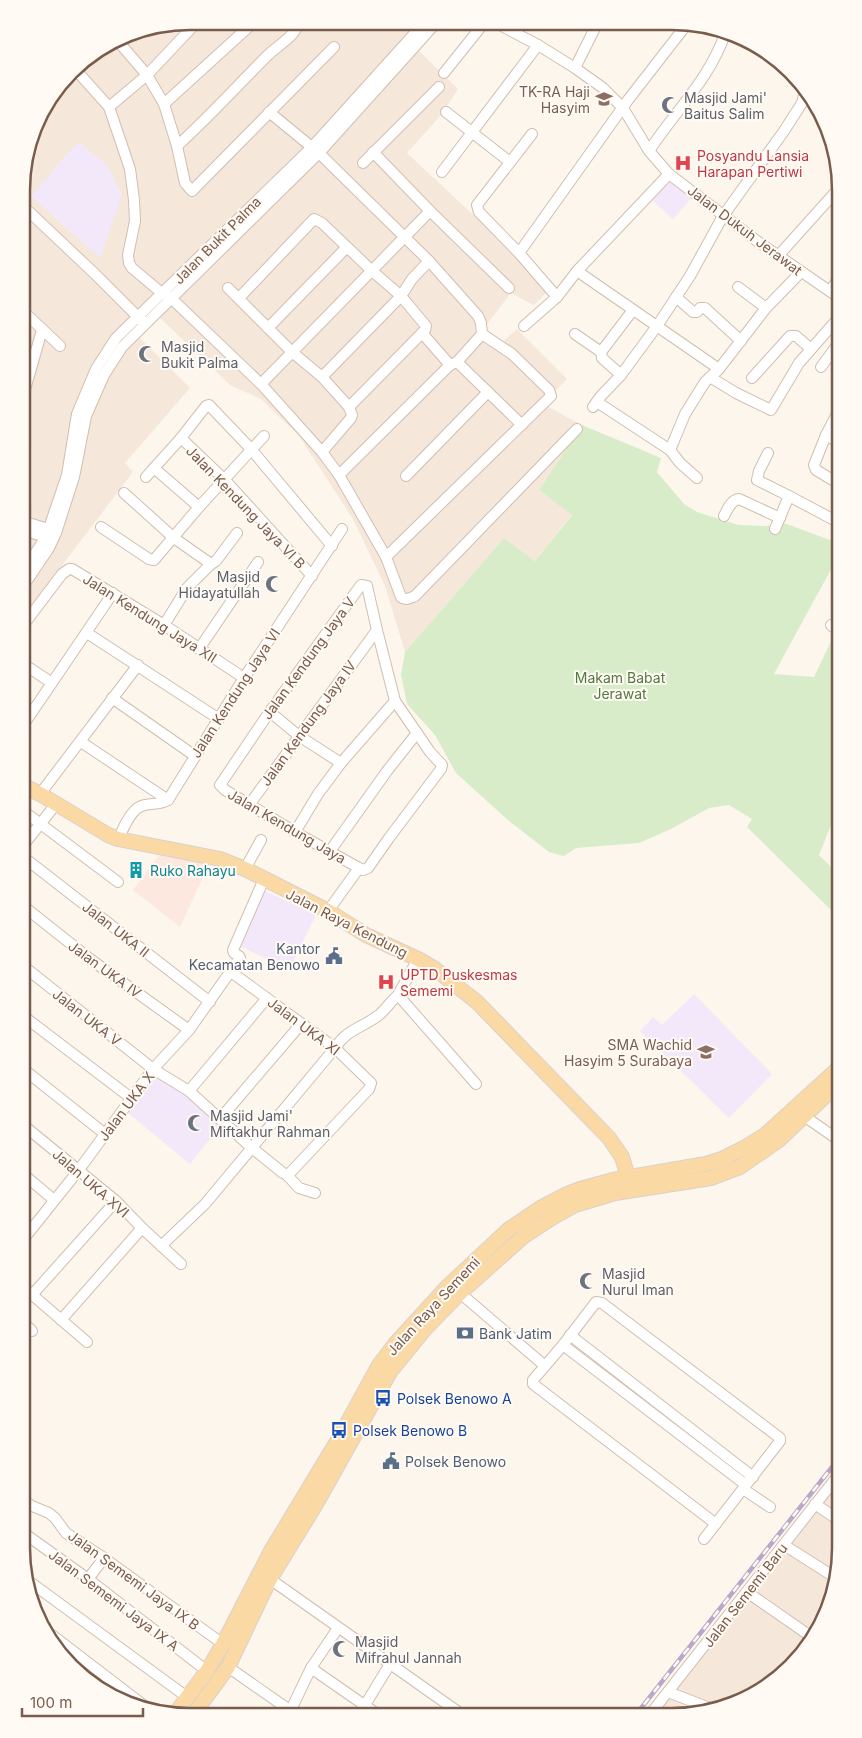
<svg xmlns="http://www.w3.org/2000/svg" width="862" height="1738" viewBox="0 0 862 1738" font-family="Inter,sans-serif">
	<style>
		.residential { fill: #f5e8da }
		.commercial { fill: #fde8e0 }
		.education { fill: #f3e8fa }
		.green { fill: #d8ecc9 }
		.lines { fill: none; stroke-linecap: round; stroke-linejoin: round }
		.minor-casing { stroke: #d1beb0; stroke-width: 12 }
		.major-casing { stroke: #dad1cd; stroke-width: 16 }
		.minor { stroke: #fff; stroke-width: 10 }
		.major { stroke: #fbd9a5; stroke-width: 14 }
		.rail-casing { stroke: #b9a8c9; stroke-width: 4.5 }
		.rail { stroke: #fffaf3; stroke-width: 2.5; stroke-dasharray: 8; stroke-linecap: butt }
		.labels { text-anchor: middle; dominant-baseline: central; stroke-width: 4; stroke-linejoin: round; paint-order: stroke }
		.education-label { font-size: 14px; fill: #785e54; stroke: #fffaf3; text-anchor: end }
		.worship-label { font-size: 14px; fill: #5b616d; stroke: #fffaf3; text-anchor: start }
		.health-label { font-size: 14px; fill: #be3a42; stroke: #fffaf3; text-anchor: start }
		.street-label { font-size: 14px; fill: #7a5c4d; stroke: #fffaf3 }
		.park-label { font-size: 14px; fill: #537a41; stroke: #fffaf3 }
		.culture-label { font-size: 14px; fill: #0d838f; stroke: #fffaf3; text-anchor: start }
		.service-label { font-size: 14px; fill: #4e5e75; stroke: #fffaf3; text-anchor: start }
		.transit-label { font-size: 14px; fill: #164399; stroke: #fffaf3; text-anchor: start }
		.rim { fill: none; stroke: #7a5c4d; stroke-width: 2.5 }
	</style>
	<rect width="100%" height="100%" fill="#fdf6ec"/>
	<!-- residential -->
	<g class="residential">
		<path d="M190,21L442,23L418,50L458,89L442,114L407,153L551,288L534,305L511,293L484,328L500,344L517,329L567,379L543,404L582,425L539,490L572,514L535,561L504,538L405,652L385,586L353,519L299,436L261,399L230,385L158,316L139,337L190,388L125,463L133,472L22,618L23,169L39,115L79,63L126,34Z"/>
		<path d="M840,1479V1559L828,1612L806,1651L766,1688L726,1708L672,1717H651Z"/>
	</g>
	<!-- commercial -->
	<path class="commercial" d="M163,850L210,862L180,927L133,890Z"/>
	<!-- education -->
	<g class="education">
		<path d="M78,142L106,164L122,195L100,258L31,196Z"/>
		<path d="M674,179L694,195L673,219L652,200Z"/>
		<path d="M265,891L316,915L289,970L238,945Z"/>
		<path d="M694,994L772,1074L729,1118L640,1031L653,1017L662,1025Z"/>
		<path d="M158,1075L222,1124L190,1164L128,1113Z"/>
	</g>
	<!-- green -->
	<path class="green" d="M582,425L661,458L657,472L684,504L697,512L738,525L767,526L781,522L841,544V551L774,674L814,677L832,639L841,647V833L831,825L819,855L841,877V920L747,827L752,819L729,805L709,808L671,829L639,843L576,848L564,856L549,852L509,821L456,773L435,735L407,704L401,675L405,652L504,538L535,561L572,515L539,490Z"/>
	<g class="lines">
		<!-- minor casing -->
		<g class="minor-casing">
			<g id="minor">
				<path d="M496,23L538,45L575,68L603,88L623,108L649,151L669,174L757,241L841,299"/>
				<path d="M117,40L147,75L164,104L177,146L185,183L192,191L334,47"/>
				<path d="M119,44L130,33"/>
				<path d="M575,68L597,24"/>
				<path d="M75,69L109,107L130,169L134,200L135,221L128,255L129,263L132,268L163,294L172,299L261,384L322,452L339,475L386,557L401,597C406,601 410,598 415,596L577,429"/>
				<path d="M444,73L484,23"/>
				<path d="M164,104L254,22"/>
				<path d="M109,107L147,75L198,21"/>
				<path d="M269,112L319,153L429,261L478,316L481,323L482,334L457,362L450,365L339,475"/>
				<path d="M446,112L510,162"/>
				<path d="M532,134L477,205L479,212L519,253L557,297"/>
				<path d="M177,146C209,117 238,85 268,55C275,48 294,36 296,28L290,22"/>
				<path d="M649,151C675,111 709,80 725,34"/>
				<path d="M373,152L430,211L509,288"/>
				<path d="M363,163L439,87"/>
				<path d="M442,172L538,45"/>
				<path d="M23,206L95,274L141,320"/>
				<path d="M519,253L628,100L687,24"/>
				<path d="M778,256L840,187"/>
				<path d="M577,271L719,369"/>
				<path d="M738,287L766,308"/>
				<path d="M228,288L292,352L322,377L349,407L352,415L351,418L322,452"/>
				<path d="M830,291L841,275"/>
				<path d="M676,297L693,312H697L700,308H705L741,341"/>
				<path d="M239,298L314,219L322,223L371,270L401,296L426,326L425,330L349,407"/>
				<path d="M23,311L60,346"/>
				<path d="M524,326L557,297L577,271L669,174"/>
				<path d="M268,328L346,248"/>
				<path d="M422,333L450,365"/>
				<path d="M575,334L601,352"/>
				<path d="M457,362L522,425"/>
				<path d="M821,367L841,340"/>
				<path d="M621,375L602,358L601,352L633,310"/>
				<path d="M322,377L401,296L412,279L429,261"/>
				<path d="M710,377L736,393L771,410L799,363L841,315"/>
				<path d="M752,378L790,336H796L811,349"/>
				<path d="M261,384L430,211"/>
				<path d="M22,400L42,330"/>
				<path d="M597,402L670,450"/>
				<path d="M593,407L600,397L621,375L657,326L690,276L723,216L784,131L802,103L804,95"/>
				<path d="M826,435L841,444"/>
				<path d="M181,438L225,480L312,576"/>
				<path d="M768,453L759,471L757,480L789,496"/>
				<path d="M154,468L199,507"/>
				<path d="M406,476L488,392"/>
				<path d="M146,477L181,438L206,406L209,405L251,449L332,546"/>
				<path d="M697,478L680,463L670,450L685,414L705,382L719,369L766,308L801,272"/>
				<path d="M841,485L816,470L814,465L826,435L841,406"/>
				<path d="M124,493L174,538L211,564"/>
				<path d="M724,516C727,510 731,500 739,499L780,518"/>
				<path d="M22,521L48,529"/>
				<path d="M101,527L149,559L154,560L199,507L264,436"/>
				<path d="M775,529L789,496L836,521L841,520"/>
				<path d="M22,530L46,537"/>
				<path d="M386,557L551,396L549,390L512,354L482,334"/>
				<path d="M22,573L46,537L67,475L77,414L96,369L116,338L312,147L424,23"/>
				<path d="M22,588L49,548L56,533L74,477L86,416L104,375L122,347L319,153L436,23"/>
				<path d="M164,625L187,588L211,564L216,561L237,533"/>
				<path d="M831,625L841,633"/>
				<path d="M22,627L62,574L69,569H72L164,625L244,678"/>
				<path d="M87,633L219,719"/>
				<path d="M199,649L258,562"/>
				<path d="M22,663L52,683"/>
				<path d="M112,698L195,756"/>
				<path d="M270,712L299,736L341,763"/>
				<path d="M22,727L113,593"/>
				<path d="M81,742L168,800"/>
				<path d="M40,794L138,665"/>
				<path d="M249,805L377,630L367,586L361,585L266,717L220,785L225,790L295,832L359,868L328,911"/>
				<path d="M22,810L118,882"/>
				<path d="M295,832L318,794L341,763L395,701"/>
				<path d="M118,839C124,828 131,807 145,805C153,803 160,805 168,800L244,678L342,529"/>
				<path d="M22,847L56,804"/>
				<path d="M330,851L387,771L417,733L395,701L377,630"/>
				<path d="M22,856L210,1002"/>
				<path d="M359,868L363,870L368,868L389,838L441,769L442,765L430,752L417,733"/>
				<path d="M245,869L261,840"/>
				<path d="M22,905L90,959L189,1030"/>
				<path d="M418,959L398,995L476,1084"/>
				<path d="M22,965L153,1069L189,1091L252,1148L283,1173L286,1174L299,1188L315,1193"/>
				<path d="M231,972L335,1048L371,1083L369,1089L289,1174H286"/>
				<path d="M22,1015L131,1098"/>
				<path d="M22,1068L105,1134"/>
				<path d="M189,1091L267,998"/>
				<path d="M804,1116L840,1141"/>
				<path d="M220,1119L301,1024"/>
				<path d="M22,1124L116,1201L142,1228L181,1264"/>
				<path d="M22,1173L54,1200"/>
				<path d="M22,1241L78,1171L153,1069L189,1030L240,958L239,956L234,953L233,950L264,879"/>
				<path d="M161,1246L205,1204L335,1048C347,1029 362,1028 379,1015C386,1009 391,1001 398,995"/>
				<path d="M22,1286L87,1342"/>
				<path d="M460,1293L545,1366"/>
				<path d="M32,1295L116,1201"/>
				<path d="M21,1320L32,1331"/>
				<path d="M61,1320L142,1228"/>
				<path d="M570,1335L753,1477"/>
				<path d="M563,1345L746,1485"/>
				<path d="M743,1489L770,1507"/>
				<path d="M21,1499L32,1506L49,1513L55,1518L66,1533L104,1558L223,1644"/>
				<path d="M815,1504L840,1521"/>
				<path d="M21,1531L88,1579L207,1671"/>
				<path d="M704,1539L780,1441V1438L602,1303L596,1302L563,1345L533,1380V1384L716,1524"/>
				<path d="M784,1545L836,1578"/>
				<path d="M26,1579L187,1697"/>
				<path d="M88,1579L104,1558"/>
				<path d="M270,1579L464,1716"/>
				<path d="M747,1592L813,1638"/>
				<path d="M52,1635L151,1711"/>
				<path d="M228,1667L298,1716"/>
				<path d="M311,1668L380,1716"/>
				<path d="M668,1692L715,1710"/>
				<path d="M365,1705L390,1664"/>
				<path d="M288,1716L311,1668L338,1628"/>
				<path d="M648,1717L840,1473"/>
			</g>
		</g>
		<!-- major casing -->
		<g class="major-casing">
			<g id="major">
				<path d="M22,785L40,794L108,835L118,839L220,859L245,869L328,911L366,935L418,959L435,969L477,1002L609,1138L622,1157L628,1177"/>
				<path d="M174,1715L207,1671L223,1644L271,1551L338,1440L379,1365L395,1344L448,1286L508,1230L542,1207L565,1195L580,1189L613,1180L706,1164L722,1159L744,1148L765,1135L841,1066"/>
				<path d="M193,1715L228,1667L270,1579L316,1504L390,1372L425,1329L460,1293L524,1236L555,1216L575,1205L615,1193L711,1178L740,1167L779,1140L840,1082"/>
			</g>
		</g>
		<!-- minor -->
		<use href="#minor" class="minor"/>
		<!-- major -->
		<use href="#major" class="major"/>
		<!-- rail casing -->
		<g class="rail-casing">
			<path id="rail" d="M634,1717L840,1457"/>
		</g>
		<!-- rail -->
		<use href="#rail" class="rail"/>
	</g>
	<!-- icons -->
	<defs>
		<g id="school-bare" transform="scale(1.35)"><path d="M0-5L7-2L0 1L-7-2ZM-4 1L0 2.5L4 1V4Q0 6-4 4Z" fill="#8d6e63" stroke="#fffaf3" stroke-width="2.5" paint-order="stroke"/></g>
		<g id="mosque-bare" transform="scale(1.35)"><path d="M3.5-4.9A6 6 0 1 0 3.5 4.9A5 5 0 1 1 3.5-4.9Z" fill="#6b7280" stroke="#fffaf3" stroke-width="2.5" paint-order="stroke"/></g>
		<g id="hospital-bare" transform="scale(1.35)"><path d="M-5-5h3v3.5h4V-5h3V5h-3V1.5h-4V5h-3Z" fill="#e0444e" stroke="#fffaf3" stroke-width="2.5" paint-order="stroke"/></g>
		<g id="building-bare" transform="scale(1.35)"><path d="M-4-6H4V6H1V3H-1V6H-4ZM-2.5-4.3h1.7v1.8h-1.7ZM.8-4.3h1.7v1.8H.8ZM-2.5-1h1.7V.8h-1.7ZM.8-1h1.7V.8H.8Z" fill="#0f9aa8" stroke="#fffaf3" stroke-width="2.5" paint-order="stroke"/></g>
		<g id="civic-bare" transform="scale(1.35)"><path d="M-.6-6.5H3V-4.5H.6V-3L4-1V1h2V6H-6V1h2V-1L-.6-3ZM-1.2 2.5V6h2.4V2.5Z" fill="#5c6f8a" stroke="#fffaf3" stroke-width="2.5" paint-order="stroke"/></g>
		<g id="bank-bare" transform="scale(1.35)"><path d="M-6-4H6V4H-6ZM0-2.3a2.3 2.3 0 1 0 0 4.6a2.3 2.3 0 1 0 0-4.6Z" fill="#5c6f8a" stroke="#fffaf3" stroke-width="2.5" paint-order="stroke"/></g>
		<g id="bus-bare" transform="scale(1.35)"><path d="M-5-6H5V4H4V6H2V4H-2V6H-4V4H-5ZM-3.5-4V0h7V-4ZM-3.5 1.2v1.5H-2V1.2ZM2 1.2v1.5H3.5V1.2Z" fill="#1a4fb4" stroke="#fffaf3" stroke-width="2.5" paint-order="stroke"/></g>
	</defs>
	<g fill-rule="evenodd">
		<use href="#school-bare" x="604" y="99"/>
		<use href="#mosque-bare" x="670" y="105"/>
		<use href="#hospital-bare" x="683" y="163"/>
		<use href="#mosque-bare" x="147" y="354"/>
		<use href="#mosque-bare" x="274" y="584"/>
		<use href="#building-bare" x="136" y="870"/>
		<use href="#civic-bare" x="334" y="956"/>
		<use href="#hospital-bare" x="386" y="982"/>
		<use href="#school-bare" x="706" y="1052"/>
		<use href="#mosque-bare" x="196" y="1123"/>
		<use href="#mosque-bare" x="588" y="1281"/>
		<use href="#bank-bare" x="465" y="1333"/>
		<use href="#bus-bare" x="383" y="1398"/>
		<use href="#bus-bare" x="339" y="1430"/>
		<use href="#civic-bare" x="391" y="1461"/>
		<use href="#mosque-bare" x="341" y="1649"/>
	</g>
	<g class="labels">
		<!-- education labels -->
		<g class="education-label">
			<text x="590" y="91">TK-RA Haji<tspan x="590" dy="16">Hasyim</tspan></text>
			<text x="692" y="1044">SMA Wachid<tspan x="692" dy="16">Hasyim 5 Surabaya</tspan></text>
		</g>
		<!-- worship labels -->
		<g class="worship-label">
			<text x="684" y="97">Masjid Jami'<tspan x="684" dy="16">Baitus Salim</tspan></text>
			<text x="161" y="346">Masjid<tspan x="161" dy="16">Bukit Palma</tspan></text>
			<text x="260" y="576" text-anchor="end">Masjid<tspan x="260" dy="16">Hidayatullah</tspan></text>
			<text x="210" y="1115">Masjid Jami'<tspan x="210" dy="16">Miftakhur Rahman</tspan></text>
			<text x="602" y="1273">Masjid<tspan x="602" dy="16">Nurul Iman</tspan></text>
			<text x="355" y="1641">Masjid<tspan x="355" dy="16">Mifrahul Jannah</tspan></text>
		</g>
		<!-- health labels -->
		<g class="health-label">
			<text x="697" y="155">Posyandu Lansia<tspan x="697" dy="16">Harapan Pertiwi</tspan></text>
			<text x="400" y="974">UPTD Puskesmas<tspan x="400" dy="16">Sememi</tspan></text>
		</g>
		<!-- street labels -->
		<g class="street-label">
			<text transform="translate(745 230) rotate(37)">Jalan Dukuh Jerawat</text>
			<text transform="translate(217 240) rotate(-45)">Jalan Bukit Palma</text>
			<text transform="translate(246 507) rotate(46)">Jalan Kendung Jaya VI B</text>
			<text transform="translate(150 618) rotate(32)">Jalan Kendung Jaya XII</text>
			<text transform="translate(308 658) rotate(-54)">Jalan Kendung Jaya V</text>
			<text transform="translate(235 693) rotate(-57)">Jalan Kendung Jaya VI</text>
			<text transform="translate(308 723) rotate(-54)">Jalan Kendung Jaya IV</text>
			<text transform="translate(287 826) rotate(30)">Jalan Kendung Jaya</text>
			<text transform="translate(347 923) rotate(27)">Jalan Raya Kendung</text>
			<text transform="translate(116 929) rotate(38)">Jalan UKA II</text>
			<text transform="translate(105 969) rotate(36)">Jalan UKA IV</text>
			<text transform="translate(87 1017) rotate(38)">Jalan UKA V</text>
			<text transform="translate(304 1026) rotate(37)">Jalan UKA XI</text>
			<text transform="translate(126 1106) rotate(-53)">Jalan UKA X</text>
			<text transform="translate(91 1183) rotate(41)">Jalan UKA XVI</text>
			<text transform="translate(433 1306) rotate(-47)">Jalan Raya Sememi</text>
			<text transform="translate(134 1580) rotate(36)">Jalan Sememi Jaya IX B</text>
			<text transform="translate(745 1595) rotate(-52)">Jalan Sememi Baru</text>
			<text transform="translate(114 1600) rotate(37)">Jalan Sememi Jaya IX A</text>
		</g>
		<!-- park labels -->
		<g class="park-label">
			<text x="620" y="677">Makam Babat<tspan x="620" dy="16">Jerawat</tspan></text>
		</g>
		<!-- culture labels -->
		<g class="culture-label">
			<text x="150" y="870">Ruko Rahayu</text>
		</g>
		<!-- service labels -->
		<g class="service-label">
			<text x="320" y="948" text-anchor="end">Kantor<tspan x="320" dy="16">Kecamatan Benowo</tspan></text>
			<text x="479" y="1333">Bank Jatim</text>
			<text x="405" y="1461">Polsek Benowo</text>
		</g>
		<!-- transit labels -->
		<g class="transit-label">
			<text x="397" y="1398">Polsek Benowo A</text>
			<text x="353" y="1430">Polsek Benowo B</text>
		</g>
	</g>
	<!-- crop -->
	<path d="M0 0H862V1738H0ZM190 30H672A160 160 0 0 1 832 190V1548A160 160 0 0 1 672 1708H190A160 160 0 0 1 30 1548V190A160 160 0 0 1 190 30Z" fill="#fffaf3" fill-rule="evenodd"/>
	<path class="rim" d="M190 30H672A160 160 0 0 1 832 190V1548A160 160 0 0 1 672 1708H190A160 160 0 0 1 30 1548V190A160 160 0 0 1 190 30Z"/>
	<!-- scale -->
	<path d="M22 1708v8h121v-8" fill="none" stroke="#7a5c4d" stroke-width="2.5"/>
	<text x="30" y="1708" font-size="15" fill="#7a5c4d" stroke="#fffaf3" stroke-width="4" paint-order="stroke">100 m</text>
</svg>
